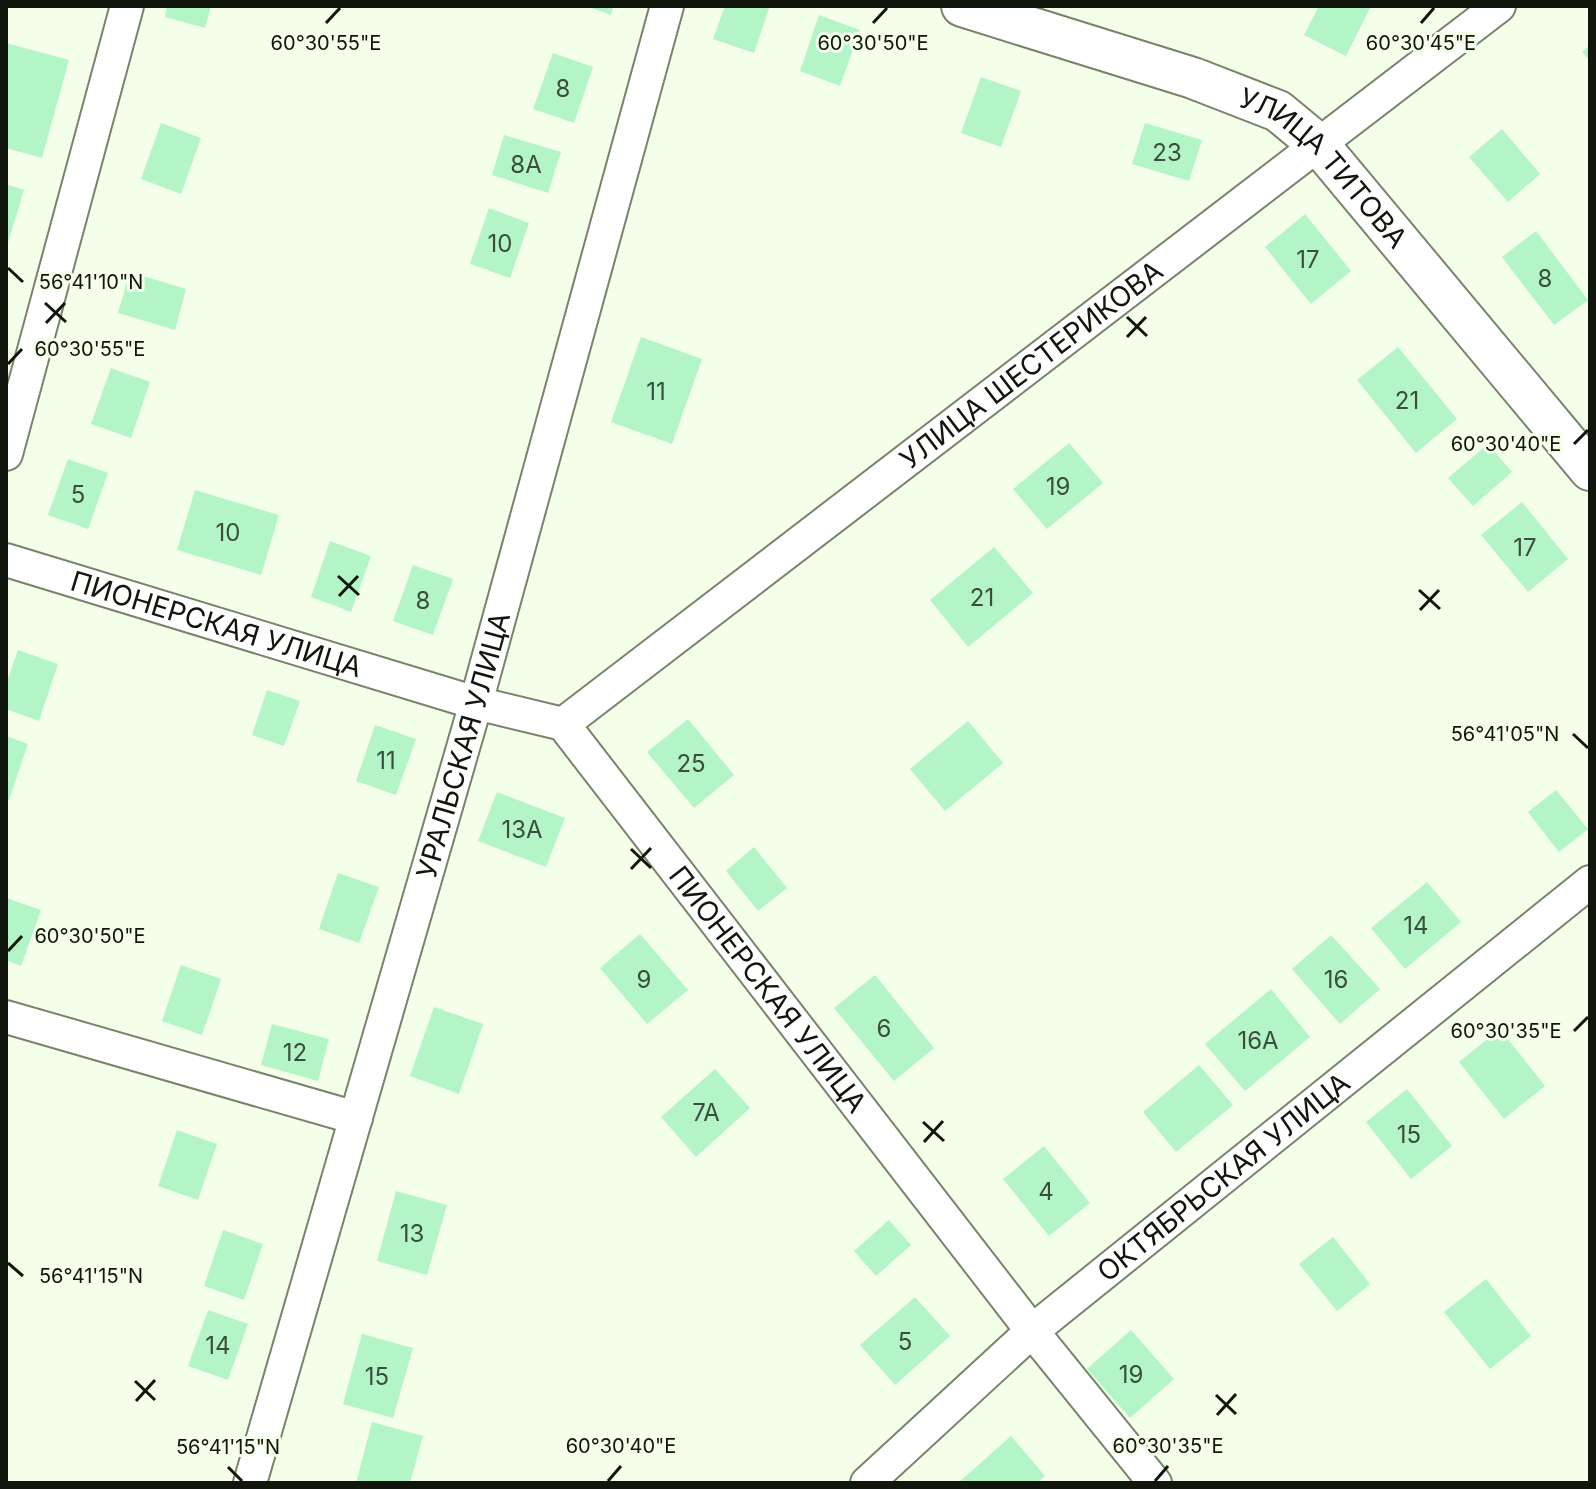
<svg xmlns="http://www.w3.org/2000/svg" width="1596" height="1489" viewBox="0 0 1596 1489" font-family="Inter,sans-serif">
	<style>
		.building { fill: #b4f5c7 }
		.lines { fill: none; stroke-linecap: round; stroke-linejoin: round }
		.minor-casing { stroke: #78846a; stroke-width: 36 }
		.tertiary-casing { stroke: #78846a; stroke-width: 44 }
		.minor { stroke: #fff; stroke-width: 32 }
		.tertiary { stroke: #fff; stroke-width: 40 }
		.ticks { fill: none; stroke: #11160c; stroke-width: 3 }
		.labels { text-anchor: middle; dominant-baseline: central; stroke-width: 6; stroke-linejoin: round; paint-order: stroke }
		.number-label { font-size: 24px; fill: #3a4e3b }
		.street-label { font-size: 28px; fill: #11160c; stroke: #f3ffe8 }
		.ticks-label { font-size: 20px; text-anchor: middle; fill: #11160c; stroke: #f3ffe8; stroke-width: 6; stroke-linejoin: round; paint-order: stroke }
	</style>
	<rect width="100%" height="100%" fill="#f3ffe8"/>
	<!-- building -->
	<g class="building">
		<path d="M167,6H211L205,28L165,17Z"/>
		<path d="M586,6H614L611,15Z"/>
		<path d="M725,6H770L754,53L713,39Z"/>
		<path d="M1319,6H1371L1346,56L1304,35Z"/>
		<path d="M819,15L860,30L840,86L800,71Z"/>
		<path d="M6,43L69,60L42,158L6,148Z"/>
		<path d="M1590,45V61L1582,52Z"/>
		<path d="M553,53L593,67L574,123L533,109Z"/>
		<path d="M981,77L1021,91L1001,147L961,133Z"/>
		<path d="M161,123L201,138L181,194L141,179Z"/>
		<path d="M1145,123L1202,140L1189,181L1132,164Z"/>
		<path d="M1502,129L1540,174L1508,202L1469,157Z"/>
		<path d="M504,135L561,152L548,193L492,175Z"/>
		<path d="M6,184L24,190L7,246L6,245Z"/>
		<path d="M489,208L529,223L510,278L470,264Z"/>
		<path d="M1305,214L1351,271L1311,304L1265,247Z"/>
		<path d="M1536,231L1588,300L1554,325L1502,257Z"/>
		<path d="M130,272L186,289L175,330L118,313Z"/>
		<path d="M641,337L702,359L672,444L611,422Z"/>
		<path d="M1398,347L1457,419L1416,453L1357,380Z"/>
		<path d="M111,368L150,382L131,438L91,424Z"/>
		<path d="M1069,443L1103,483L1047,529L1013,489Z"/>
		<path d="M1488,444L1512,472L1473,506L1448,478Z"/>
		<path d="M68,459L108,473L88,529L48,515Z"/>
		<path d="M195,490L279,515L261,575L177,550Z"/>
		<path d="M1522,502L1568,559L1528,592L1481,535Z"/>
		<path d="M330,541L371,556L351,612L311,597Z"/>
		<path d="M994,547L1033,593L968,647L930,600Z"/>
		<path d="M413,565L453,579L433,635L393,621Z"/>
		<path d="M18,650L58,664L39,721L6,709V684Z"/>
		<path d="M267,690L300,701L284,746L252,735Z"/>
		<path d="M688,719L734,775L694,808L647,752Z"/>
		<path d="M968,721L1003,763L945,811L910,769Z"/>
		<path d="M375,725L416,739L396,795L356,781Z"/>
		<path d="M6,736L28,744L9,800L6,799Z"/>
		<path d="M1556,790L1588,829L1559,852L1528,812Z"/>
		<path d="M497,792L565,818L546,867L478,841Z"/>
		<path d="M754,847L787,888L758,911L726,871Z"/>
		<path d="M338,873L379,887L359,943L319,929Z"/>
		<path d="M1427,882L1461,922L1405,969L1371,928Z"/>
		<path d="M6,898L41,910L21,966L6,960Z"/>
		<path d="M640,934L688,990L647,1024L600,968Z"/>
		<path d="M1331,935L1380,989L1340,1024L1292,969Z"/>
		<path d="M181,965L221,979L202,1035L162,1021Z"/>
		<path d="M875,975L934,1048L894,1081L834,1008Z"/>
		<path d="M1271,989L1310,1037L1245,1091L1205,1044Z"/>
		<path d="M434,1007L483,1024L459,1094L410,1076Z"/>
		<path d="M272,1024L329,1039L318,1081L261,1065Z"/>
		<path d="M1500,1029L1545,1086L1504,1119L1459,1062Z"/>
		<path d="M1199,1065L1233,1105L1176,1152L1143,1112Z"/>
		<path d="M715,1069L750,1108L696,1157L661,1117Z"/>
		<path d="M1407,1089L1452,1146L1411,1179L1366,1122Z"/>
		<path d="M177,1130L217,1144L198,1200L158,1186Z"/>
		<path d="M1044,1146L1090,1203L1049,1236L1003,1179Z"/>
		<path d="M396,1191L447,1205L427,1275L377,1261Z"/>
		<path d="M889,1220L911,1245L876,1276L854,1251Z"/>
		<path d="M223,1230L263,1244L244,1300L204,1286Z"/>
		<path d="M1333,1237L1370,1284L1337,1311L1299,1264Z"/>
		<path d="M1486,1279L1531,1336L1490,1369L1444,1312Z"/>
		<path d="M915,1297L950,1336L895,1385L860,1345Z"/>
		<path d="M208,1310L248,1324L228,1380L188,1366Z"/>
		<path d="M1131,1330L1174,1379L1130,1418L1087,1369Z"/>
		<path d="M362,1334L413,1348L393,1418L343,1404Z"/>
		<path d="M372,1422L423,1436L410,1483H356Z"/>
		<path d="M1011,1436L1045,1476L1037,1483H958Z"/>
	</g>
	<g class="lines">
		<!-- minor casing -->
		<g class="minor-casing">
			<g id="minor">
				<path d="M6,454L127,6"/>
				<path id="s1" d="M6,560L476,703L563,724L1032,1331L1155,1483"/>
				<path id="s2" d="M563,724L1499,6"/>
				<path d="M6,1017L356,1118"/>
				<path id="s3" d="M250,1483L476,703L667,6"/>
				<path id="s4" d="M867,1483L1032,1331L1590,882"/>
			</g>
		</g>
		<!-- tertiary casing -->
		<g class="tertiary-casing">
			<g id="tertiary">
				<path id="s5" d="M962,6L1193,78L1278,111L1319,145L1590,470"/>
			</g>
		</g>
		<!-- minor -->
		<use href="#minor" class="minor"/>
		<!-- tertiary -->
		<use href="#tertiary" class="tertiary"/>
	</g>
	<!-- ticks -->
	<path class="ticks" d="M326,23L340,8M873,23L887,8M1421,23L1434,8M8,268L23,282M45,303L66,322M1127,317L1147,336M46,323L65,303M1127,337L1146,317M8,364L22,349M1574,444L1588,430M338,576L359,595M1419,590L1440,609M339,596L358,576M1420,610L1439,590M1573,734L1588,748M631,849L651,868M631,869L651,848M8,951L22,936M1574,1031L1588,1017M923,1122L944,1141M924,1142L943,1121M8,1263L23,1276M135,1381L155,1400M1216,1395L1236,1414M136,1401L155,1380M1217,1415L1236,1394M228,1467L242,1481M608,1481L621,1466M1155,1481L1168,1466"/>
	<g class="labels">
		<!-- number labels -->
		<g class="number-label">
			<text x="563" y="88">8</text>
			<text x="1167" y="152">23</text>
			<text x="526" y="164">8А</text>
			<text x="500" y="243">10</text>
			<text x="1308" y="259">17</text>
			<text x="1545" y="278">8</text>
			<text x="656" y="391">11</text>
			<text x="1407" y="400">21</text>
			<text x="1058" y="486">19</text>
			<text x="78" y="494">5</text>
			<text x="228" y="532">10</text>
			<text x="1525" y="547">17</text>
			<text x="982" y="597">21</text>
			<text x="423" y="600">8</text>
			<text x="386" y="760">11</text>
			<text x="691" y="763">25</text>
			<text x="522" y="829">13А</text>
			<text x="1416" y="925">14</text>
			<text x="644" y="979">9</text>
			<text x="1336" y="979">16</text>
			<text x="884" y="1028">6</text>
			<text x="1258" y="1040">16А</text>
			<text x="295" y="1052">12</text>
			<text x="706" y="1112">7А</text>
			<text x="1409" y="1134">15</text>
			<text x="1046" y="1191">4</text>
			<text x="412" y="1233">13</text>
			<text x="905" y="1341">5</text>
			<text x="218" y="1345">14</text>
			<text x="1131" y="1374">19</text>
			<text x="377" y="1376">15</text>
		</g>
		<!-- street labels -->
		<g class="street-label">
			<text stroke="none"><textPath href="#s5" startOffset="404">УЛИЦА ТИТОВА</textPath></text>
			<text stroke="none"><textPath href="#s2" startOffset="590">УЛИЦА ШЕСТЕРИКОВА</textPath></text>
			<text stroke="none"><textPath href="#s1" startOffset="220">ПИОНЕРСКАЯ УЛИЦА</textPath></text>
			<text stroke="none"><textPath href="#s3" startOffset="768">УРАЛЬСКАЯ УЛИЦА</textPath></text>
			<text stroke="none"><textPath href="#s1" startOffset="916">ПИОНЕРСКАЯ УЛИЦА</textPath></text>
			<text stroke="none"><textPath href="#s4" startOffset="470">ОКТЯБРЬСКАЯ УЛИЦА</textPath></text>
		</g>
	</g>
	<g class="ticks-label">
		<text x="326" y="50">60°30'55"E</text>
		<text x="873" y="50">60°30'50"E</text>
		<text x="1421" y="50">60°30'45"E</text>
		<text x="91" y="289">56°41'10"N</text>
		<text x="90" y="356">60°30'55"E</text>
		<text x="1506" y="451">60°30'40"E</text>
		<text x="1505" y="741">56°41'05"N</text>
		<text x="90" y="943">60°30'50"E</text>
		<text x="1506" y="1038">60°30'35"E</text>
		<text x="91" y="1283">56°41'15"N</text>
		<text x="621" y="1453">60°30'40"E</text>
		<text x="1168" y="1453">60°30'35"E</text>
		<text x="228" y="1454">56°41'15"N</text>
	</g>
	<!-- border -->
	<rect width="1596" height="1489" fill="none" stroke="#11160c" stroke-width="16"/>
</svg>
